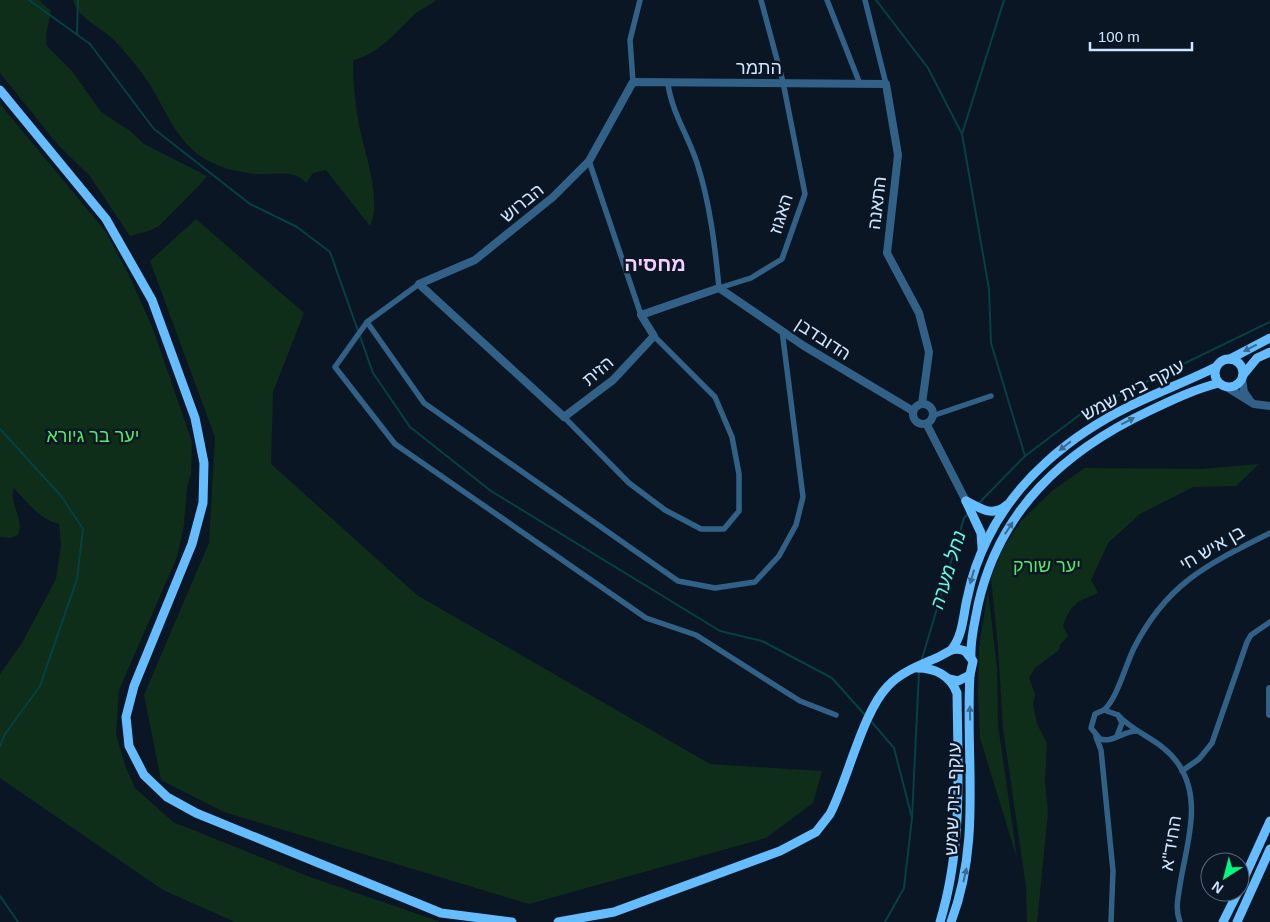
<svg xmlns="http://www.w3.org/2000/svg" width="1270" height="922" viewBox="0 0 1270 922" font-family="Helvetica,Heebo,sans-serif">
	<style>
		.green { fill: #0e2e1a }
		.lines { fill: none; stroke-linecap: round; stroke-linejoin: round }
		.stream { stroke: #044144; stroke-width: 2 }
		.minor { stroke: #326188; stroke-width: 5.5 }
		.tertiary { stroke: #326188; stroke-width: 8 }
		.secondary { stroke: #65bdff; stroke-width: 9 }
		.oneway { fill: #386a92 }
		.labels { text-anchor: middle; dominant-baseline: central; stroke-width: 5; stroke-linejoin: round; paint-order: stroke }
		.street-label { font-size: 18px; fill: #cee6ff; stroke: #0b1624 }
		.park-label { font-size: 18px; fill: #4eeb66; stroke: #0b1624 }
		.water-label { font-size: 19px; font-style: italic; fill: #5cffe9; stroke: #0b1624 }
		.quarter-label { font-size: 20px; font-weight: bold; fill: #f4d0ff; stroke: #0b1624 }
	</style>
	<rect width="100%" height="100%" fill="#0b1624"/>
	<!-- green -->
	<g class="green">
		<path d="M0,0H39L51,11L46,35L47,46L72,71L101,112L130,131L144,144L207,176C206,179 165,220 160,225C153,231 139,233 130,236L90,176L60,147L0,73Z"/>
		<path d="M73,0H436C430,6 422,8 416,13C395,32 380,54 353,60C353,82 355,104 359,125C365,153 382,201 370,226L326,170L313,173L306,183C293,168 273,176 256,174C238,172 220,168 205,159C171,139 162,96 138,68C130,58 122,48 113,39C100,27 78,18 73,0Z"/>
		<path d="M0,104L106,232L129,275L153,329L192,442L191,474L187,488L184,525L177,557L119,690L116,735L126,768L135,788L173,822L310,877L441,922H235L163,890L0,778V674L22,643L56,579L61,546L59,524C39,519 27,502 14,488C8,505 25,517 18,535L10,538L0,537Z"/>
		<path d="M196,219L304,313L273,392L271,464L417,595L710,764L822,771L813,803L766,838L529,904L224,812L161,780L144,695L209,543L215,437L150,261Z"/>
		<path d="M1259,464L1236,486L1193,487L1140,514L1108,543L1091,580L1098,593C1077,602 1071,603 1063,626L1068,636L1060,645L1059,650L1035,668L1029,678L1035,694L1033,705L1037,724L1047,743L1045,782L1048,813L1037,922H1027L1026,887L1003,728L998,647L991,578L1002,551L1021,521L1053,490L1085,468L1202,469Z"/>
		<path d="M988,591L997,668L998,725L1017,858L980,738L978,696L979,647Z"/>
	</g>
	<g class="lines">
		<!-- stream -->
		<g class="stream">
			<path d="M29,0L90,44L154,129L250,204L297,227L330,252L373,373L410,427L491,491L720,631L762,641L832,678L865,715"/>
			<path d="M876,0L928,68L962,134L989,289L991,343L1025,456"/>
			<path d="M77,35L78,0"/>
			<path d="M962,134L1004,0"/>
			<path d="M0,429L62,497L83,529L77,579L40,686L5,734L0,746"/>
			<path d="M978,504L1025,456L1082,413L1270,322"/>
			<path d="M921,662L964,518L969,513"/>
			<path d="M870,720L894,748L912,818"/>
			<path d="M0,896L18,922"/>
			<path d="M885,922L904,888L912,818L919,672"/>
		</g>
		<!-- minor -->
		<g class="minor">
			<path d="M827,0L860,84"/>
			<path d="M865,0L886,84"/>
			<path d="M633,82L630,40L640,0"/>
			<path d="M668,84C672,113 688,135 697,163C710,203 715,246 719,288L751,278L782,259L805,194L783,82L761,0"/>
			<path d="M589,161L641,315"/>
			<path d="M419,284L367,322L335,367L395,444L646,618L696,635L800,701L836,715"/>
			<path d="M367,322L424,403L678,581L715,588L755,582L779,556L796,525L803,497L782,330"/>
			<path d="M932,416L991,396"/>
			<path d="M564,417L629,483L665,510L701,529H724L739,511V474L732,437L715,397L654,336"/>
			<path d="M1104,710C1117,699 1126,664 1134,648C1167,583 1208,564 1270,533"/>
			<path d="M1118,715C1136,735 1163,740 1179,765C1203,801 1186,846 1180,885C1178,898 1175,910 1180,922"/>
			<path d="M1117,736L1122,723L1118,715L1104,710L1095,714L1091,728L1100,739C1113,743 1123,731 1137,731"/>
			<path d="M1096,737L1101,750L1113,871L1111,922"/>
			<path d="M1182,771L1199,759L1212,743L1247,642L1251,635L1270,622"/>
		</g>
		<!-- tertiary -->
		<g class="tertiary">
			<path d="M1242,379L1244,392L1249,399"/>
			<path d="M1225,386L1254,404L1270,406"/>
			<circle cx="923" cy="414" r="10"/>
			<path d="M913,411L804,346L719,288L641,315L654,336L613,380L564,417L419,284L475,260L553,197L589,161L633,82L886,84L898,155L887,253L919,313L929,352L922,404"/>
			<path d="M927,425L966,501"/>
			<path d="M1270,689V714"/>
		</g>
		<!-- secondary -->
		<g class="secondary">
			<path d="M0,90L106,219L152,300L195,418L204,463L203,503L192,544L134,686L126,717L129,746L144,775L167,797L196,813L441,913L512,922"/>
			<circle cx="1229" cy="373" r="14"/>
			<path d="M1230,359L1270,338"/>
			<path d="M1243,375L1257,358L1270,352"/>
			<path d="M966,501L981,533L982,548"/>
			<path d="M966,501C981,508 992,518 1007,505"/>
			<path d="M952,649C964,633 963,613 968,595C972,575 979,556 988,538C1017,479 1071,435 1130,406C1158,392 1188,381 1216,367"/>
			<path d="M971,657C970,639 975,622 978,605C999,510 1064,451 1149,411C1172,400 1195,389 1219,383"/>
			<path d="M917,668C936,668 950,675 957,693C958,770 963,847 940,922"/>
			<path d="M1240,887L1270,821"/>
			<path d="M558,922L614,912L780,851L816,832L830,814C848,779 863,711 888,686C900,673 918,666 934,659C946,655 951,645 965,651L973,661L970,675L958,681L949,679"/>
			<path d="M951,922C982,841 965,759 970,675"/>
			<path d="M1223,922L1238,892"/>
			<path d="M1237,922L1270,849"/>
		</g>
	</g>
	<!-- one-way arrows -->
	<defs><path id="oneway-solid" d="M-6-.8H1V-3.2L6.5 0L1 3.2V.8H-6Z" transform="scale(1.25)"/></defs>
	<g class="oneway">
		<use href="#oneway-solid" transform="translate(1250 348) rotate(153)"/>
		<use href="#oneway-solid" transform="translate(1128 421) rotate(-27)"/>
		<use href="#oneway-solid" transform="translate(1065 446) rotate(142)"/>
		<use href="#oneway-solid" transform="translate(1009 528) rotate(-57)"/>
		<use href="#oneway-solid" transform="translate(972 577) rotate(106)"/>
		<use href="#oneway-solid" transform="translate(970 713) rotate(-91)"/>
		<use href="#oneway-solid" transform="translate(965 875) rotate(-77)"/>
	</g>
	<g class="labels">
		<!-- street labels -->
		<g class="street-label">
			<text x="759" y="68">התמר</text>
			<text transform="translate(522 203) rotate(-39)">הברוש</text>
			<text transform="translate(877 203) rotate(-83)">התאנה</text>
			<text transform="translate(781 214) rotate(-72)">האגוז</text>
			<text transform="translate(823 339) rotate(33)">הדובדבן</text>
			<text transform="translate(598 371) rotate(-41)">הזית</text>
			<text transform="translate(1133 390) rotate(-27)">עוקף בית שמש</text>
			<text transform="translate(1212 548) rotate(-30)">בן איש חי</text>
			<text transform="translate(953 799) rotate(-88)">עוקף בית שמש</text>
			<text transform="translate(1171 843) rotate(-81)">החיד"א</text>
		</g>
		<!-- park labels -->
		<g class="park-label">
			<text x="93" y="436">יער בר גיורא</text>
			<text x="1047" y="566">יער שורק</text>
		</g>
		<!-- water labels -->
		<g class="water-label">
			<text transform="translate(948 570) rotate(-73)">נחל מערה</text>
		</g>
		<!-- quarter labels -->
		<g class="quarter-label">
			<text x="655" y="264">מחסיה</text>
		</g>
	</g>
	<!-- north arrow -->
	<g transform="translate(1225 877) rotate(216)"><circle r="24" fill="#0b1624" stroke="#59697c"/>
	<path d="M0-4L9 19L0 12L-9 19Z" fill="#00f97e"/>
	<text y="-8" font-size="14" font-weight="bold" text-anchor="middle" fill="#cee6ff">N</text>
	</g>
	<!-- scale -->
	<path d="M1090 42v8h102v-8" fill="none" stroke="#cee6ff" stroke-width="2.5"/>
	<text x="1098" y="42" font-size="15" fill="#cee6ff" stroke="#0b1624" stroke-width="4" paint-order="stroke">100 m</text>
</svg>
